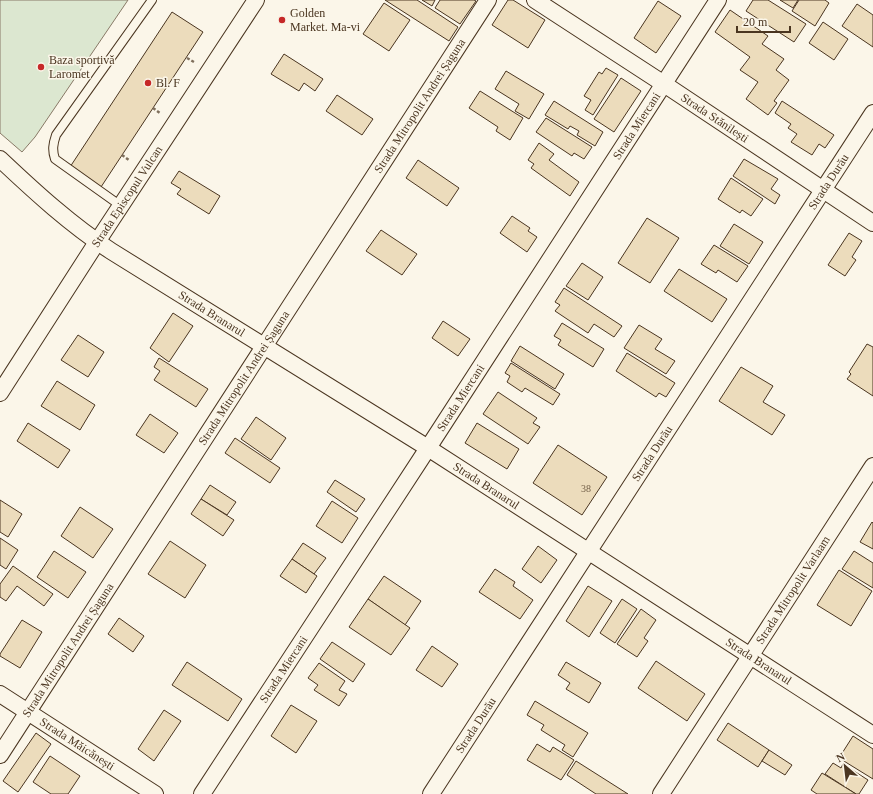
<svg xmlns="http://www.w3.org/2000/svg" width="873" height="794" viewBox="0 0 873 794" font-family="'Times New Roman',serif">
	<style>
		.green { fill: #dce7d0; stroke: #887966 }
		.building { fill: #ecdcbc; stroke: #4a3520 }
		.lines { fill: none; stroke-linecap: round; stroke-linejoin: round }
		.lane-casing { stroke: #4a3520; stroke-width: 10 }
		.street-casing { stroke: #4a3520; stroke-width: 18 }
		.path { stroke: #7f6f5c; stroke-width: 2.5; stroke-dasharray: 3 2; stroke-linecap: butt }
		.lane { stroke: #fbf6e9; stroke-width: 8 }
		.street { stroke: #fbf6e9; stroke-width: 16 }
		.poi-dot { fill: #c62828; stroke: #fbf6e9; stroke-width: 1.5 }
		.labels { text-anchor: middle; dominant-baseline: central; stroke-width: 3; stroke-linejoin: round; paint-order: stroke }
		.number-label { font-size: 10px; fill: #725f47 }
		.poi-label { font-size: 12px; fill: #4a3520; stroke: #fbf6e9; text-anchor: start }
		.street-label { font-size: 12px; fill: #4a3520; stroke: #fbf6e9 }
	</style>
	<rect width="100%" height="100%" fill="#fbf6e9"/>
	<!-- green -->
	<path class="green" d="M0,0H128L35,137L22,152L0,133Z"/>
	<!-- building -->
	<g class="building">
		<path d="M385,0H417L458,27L449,41Z"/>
		<path d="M422,0H435L432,6Z"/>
		<path d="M440,0H474L476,1L460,24L435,8Z"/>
		<path d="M508,0H513L545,20L528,48L492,25Z"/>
		<path d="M753,0H768L806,24L794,42L746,11Z"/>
		<path d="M780,0H798L793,8Z"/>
		<path d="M799,0H825L829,3L815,26L792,11Z"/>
		<path d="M658,1L681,16L656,53L634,38Z"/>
		<path d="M384,3L410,20L389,51L363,34Z"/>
		<path d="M857,4L873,15V47L842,26Z"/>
		<path d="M730,10L768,36L762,44L784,59L776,70L789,80L774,101L777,103L768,115L746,99L758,82L740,70L750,57L715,32Z"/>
		<path d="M172,12L203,32L101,187L70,167Z"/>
		<path d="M823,22L848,39L834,60L809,43Z"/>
		<path d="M284,54L323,79L315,91L304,83L299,91L271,74Z"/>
		<path d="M606,68L618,75L593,115L585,110L591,100L584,96L599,72L602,74Z"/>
		<path d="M506,71L544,94L529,119L515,111L519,104L495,89Z"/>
		<path d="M621,78L641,91L614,132L594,119Z"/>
		<path d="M480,91L523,118L510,140L496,131L498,127L469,108Z"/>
		<path d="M337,95L373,119L362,135L326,111Z"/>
		<path d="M554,101L603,132L595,146L577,135L579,131L570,126L568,129L545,115Z"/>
		<path d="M782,101L834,135L825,148L819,144L812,155L791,142L797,134L788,128L791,124L775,113Z"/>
		<path d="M546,118L592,147L584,159L574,153L572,156L536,132Z"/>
		<path d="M539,143L554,154L549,160L579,182L570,196L531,168L534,164L528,160Z"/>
		<path d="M744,159L778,179L771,189L780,195L775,204L733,176Z"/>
		<path d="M418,160L459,188L447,206L406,178Z"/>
		<path d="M179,171L220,196L209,214L177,194L181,189L171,183Z"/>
		<path d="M731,178L763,199L751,216L742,210L740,213L718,199Z"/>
		<path d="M512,216L530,228L528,231L537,237L527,252L500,233Z"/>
		<path d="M647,218L679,238L650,283L618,263Z"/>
		<path d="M734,224L763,242L749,264L720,246Z"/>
		<path d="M381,230L417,254L402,275L366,251Z"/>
		<path d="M849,233L862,241L852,257L856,260L845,276L828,265Z"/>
		<path d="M714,245L748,266L737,282L718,270L716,273L701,264Z"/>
		<path d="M582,263L603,277L588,300L566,286Z"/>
		<path d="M679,269L727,299L712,322L664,291Z"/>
		<path d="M564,288L622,326L614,337L594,324L588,333L555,311L560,305L555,302Z"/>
		<path d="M173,313L193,326L169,362L150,348Z"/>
		<path d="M443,321L470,339L458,356L432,338Z"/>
		<path d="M562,323L604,349L593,367L558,345L561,340L554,336Z"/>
		<path d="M639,325L662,339L655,349L675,361L666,374L624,348Z"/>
		<path d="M78,335L104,352L88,377L61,360Z"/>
		<path d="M867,344L873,347V396L847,379L851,374L849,372Z"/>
		<path d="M520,346L564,374L555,389L511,361Z"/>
		<path d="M627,353L675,383L666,397L659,393L656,397L616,371Z"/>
		<path d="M159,358L208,389L196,407L154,380L160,371L154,367Z"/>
		<path d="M511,363L560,394L553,405L525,388L522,392L507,382L510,376L505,373Z"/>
		<path d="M741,367L773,386L763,402L785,415L772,435L719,401Z"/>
		<path d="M57,381L95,405L80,430L41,406Z"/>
		<path d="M498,392L537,418L533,423L540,427L528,444L483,414Z"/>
		<path d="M150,414L178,433L164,453L136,435Z"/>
		<path d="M256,417L286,438L271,460L241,439Z"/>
		<path d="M28,423L70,450L58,468L17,441Z"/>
		<path d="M477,423L519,449L507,469L465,443Z"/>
		<path d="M235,438L280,468L270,483L225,453Z"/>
		<path d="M558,445L607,477L582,515L533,483Z"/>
		<path d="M335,480L365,499L356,512L327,492Z"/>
		<path d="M210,485L236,502L227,515L201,499Z"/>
		<path d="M201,499L234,520L223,536L191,514Z"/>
		<path d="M0,500L22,514L8,537L0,532Z"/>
		<path d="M332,501L358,518L342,543L316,526Z"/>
		<path d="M80,507L113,529L93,558L61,536Z"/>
		<path d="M872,522L873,523V549L860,542Z"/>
		<path d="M0,538L18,550L6,569L0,565Z"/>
		<path d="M170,541L206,565L185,598L148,574Z"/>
		<path d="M303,543L326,558L314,574L292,559Z"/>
		<path d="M538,546L557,560L541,583L522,569Z"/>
		<path d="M54,551L86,572L68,598L37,577Z"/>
		<path d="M854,551L873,563V588L842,569Z"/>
		<path d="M292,559L317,576L306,593L280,576Z"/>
		<path d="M13,566L53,594L44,606L17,586L6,601L0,597V584Z"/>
		<path d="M495,569L515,582L513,586L533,600L520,619L479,592Z"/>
		<path d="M839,570L872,591L851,626L817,605Z"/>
		<path d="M384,576L421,601L405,625L368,599Z"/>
		<path d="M588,586L612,601L589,637L566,621Z"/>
		<path d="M368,599L410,628L391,655L349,627Z"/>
		<path d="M622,599L637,609L615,643L600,633Z"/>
		<path d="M641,609L656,620L644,638L648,641L637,657L617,644Z"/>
		<path d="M119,618L144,636L133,652L108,634Z"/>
		<path d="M22,620L42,632L20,668L0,656V654Z"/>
		<path d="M332,642L365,664L353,682L320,659Z"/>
		<path d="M432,646L458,664L442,687L416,670Z"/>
		<path d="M656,661L705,694L687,721L638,688Z"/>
		<path d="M187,662L242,699L228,721L172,685Z"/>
		<path d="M566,662L601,683L589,703L566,689L570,683L558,675Z"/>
		<path d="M319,663L345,681L339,690L347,694L339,706L314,690L318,685L308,678Z"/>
		<path d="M535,701L588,733L573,757L562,750L565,745L541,730L544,725L527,715Z"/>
		<path d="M291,705L317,721L296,753L271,736Z"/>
		<path d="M164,710L181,721L154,761L138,749Z"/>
		<path d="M728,723L769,750L758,767L717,740Z"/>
		<path d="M36,733L51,744L18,792L3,781Z"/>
		<path d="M853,736L873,749V779L839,758Z"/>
		<path d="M537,744L550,752L553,747L574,760L561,780L527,760Z"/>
		<path d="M769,750L792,765L785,775L762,761Z"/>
		<path d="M50,756L80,776L68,794H51L33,782Z"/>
		<path d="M576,761L628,794H596L567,775Z"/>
		<path d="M833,763L841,768L843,764L868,780L859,794H856L825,774Z"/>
		<path d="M822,773L856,794H817L811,790Z"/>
	</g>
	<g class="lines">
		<!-- lane casing -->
		<g class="lane-casing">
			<path id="lane" d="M121,206L55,159C52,150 53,144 56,135L152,0"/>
		</g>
		<!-- street casing -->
		<g class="street-casing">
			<g id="street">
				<path id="s1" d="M535,0L664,84L873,223"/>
				<path id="s2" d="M0,159C35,192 71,225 111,251L428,448L873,735"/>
				<path id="s3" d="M0,393L97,242L256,0"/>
				<path id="s4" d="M0,694L155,794"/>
				<path id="s5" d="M0,755L488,0"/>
				<path id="s6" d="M202,794L428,448L718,0"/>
				<path id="s7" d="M431,794L873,113"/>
				<path id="s8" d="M661,794L873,466"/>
			</g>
		</g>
		<!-- path -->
		<g class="path">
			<path d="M187,58L194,62"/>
			<path d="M153,108L160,113"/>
			<path d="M122,155L129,160"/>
		</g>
		<!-- lane -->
		<use href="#lane" class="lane"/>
		<!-- street -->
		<use href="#street" class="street"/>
	</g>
	<!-- markers -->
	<g class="poi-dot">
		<circle cx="282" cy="20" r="4"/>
		<circle cx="41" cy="67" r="4"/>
		<circle cx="148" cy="83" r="4"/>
	</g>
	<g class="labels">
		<!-- number labels -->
		<g class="number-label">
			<text x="586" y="488">38</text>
		</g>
		<!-- poi labels -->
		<g class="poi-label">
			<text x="290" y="13">Golden<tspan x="290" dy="14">Market. Ma-vi</tspan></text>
			<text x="49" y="60">Baza sportivă<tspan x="49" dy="14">Laromet</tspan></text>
			<text x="156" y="83">Bl. F</text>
		</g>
		<!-- street labels -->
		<g class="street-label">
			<text stroke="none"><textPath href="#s5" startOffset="773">Strada Mitropolit Andrei Șaguna</textPath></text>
			<text stroke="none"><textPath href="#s1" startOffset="215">Strada Stănilești</textPath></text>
			<text stroke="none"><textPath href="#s6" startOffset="797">Strada Miercani</textPath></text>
			<text stroke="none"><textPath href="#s7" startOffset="730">Strada Durău</textPath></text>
			<text stroke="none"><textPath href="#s3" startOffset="234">Strada Episcopul Vulcan</textPath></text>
			<text stroke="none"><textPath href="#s2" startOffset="263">Strada Branarul</textPath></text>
			<text stroke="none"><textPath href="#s5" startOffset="449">Strada Mitropolit Andrei Șaguna</textPath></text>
			<text stroke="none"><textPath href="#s6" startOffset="473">Strada Miercani</textPath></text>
			<text stroke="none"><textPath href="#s7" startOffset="406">Strada Durău</textPath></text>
			<text stroke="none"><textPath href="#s2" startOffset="587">Strada Branarul</textPath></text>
			<text stroke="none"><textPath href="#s8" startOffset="243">Strada Mitropolit Varlaam</textPath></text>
			<text stroke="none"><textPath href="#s5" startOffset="125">Strada Mitropolit Andrei Șaguna</textPath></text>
			<text stroke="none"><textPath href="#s2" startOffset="911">Strada Branarul</textPath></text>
			<text stroke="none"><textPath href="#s6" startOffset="149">Strada Miercani</textPath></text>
			<text stroke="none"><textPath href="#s7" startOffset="82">Strada Durău</textPath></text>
			<text stroke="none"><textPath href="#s4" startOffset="92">Strada Măicănești</textPath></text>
		</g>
	</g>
	<!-- north arrow -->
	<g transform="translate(845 766) rotate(332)" stroke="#fbf6e9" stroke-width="3" paint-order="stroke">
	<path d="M0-3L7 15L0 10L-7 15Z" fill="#4a3520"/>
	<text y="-6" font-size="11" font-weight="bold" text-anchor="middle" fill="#4a3520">N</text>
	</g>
	<!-- scale -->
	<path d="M737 26v6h53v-6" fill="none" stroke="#4a3520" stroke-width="2"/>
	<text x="743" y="26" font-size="12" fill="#4a3520" stroke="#fbf6e9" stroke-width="3" paint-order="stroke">20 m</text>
</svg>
